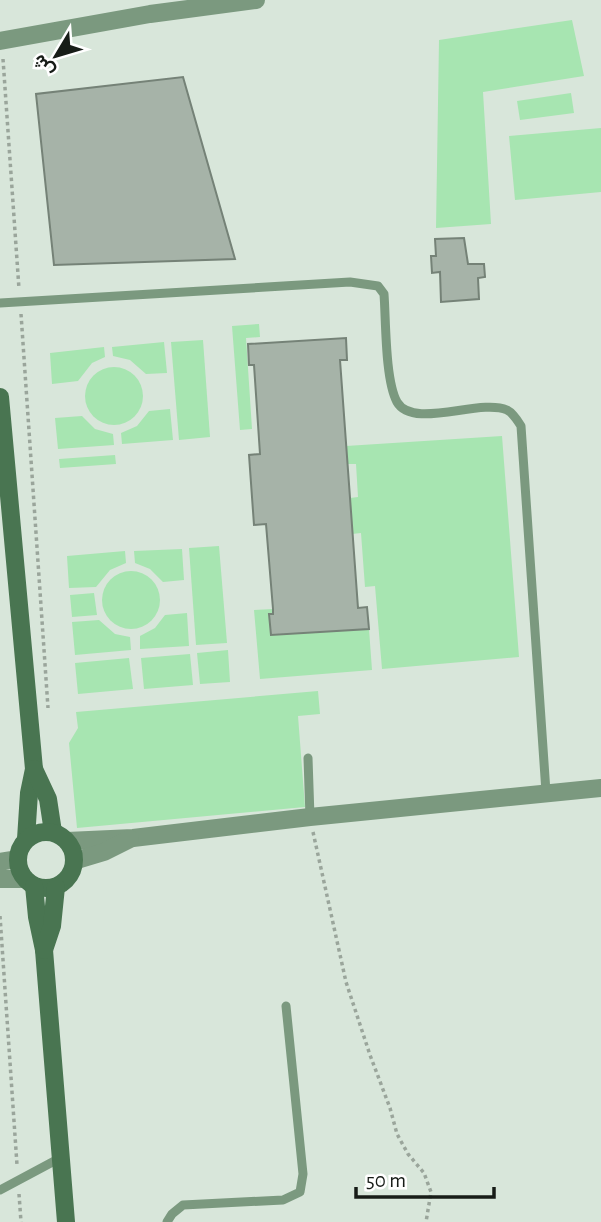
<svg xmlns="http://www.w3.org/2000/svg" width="601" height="1222" viewBox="0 0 601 1222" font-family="'Alegreya Sans',Vazirmatn,sans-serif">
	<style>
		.green { fill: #a7e5b1 }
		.building { fill: #a6b3a8; stroke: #758277; stroke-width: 2 }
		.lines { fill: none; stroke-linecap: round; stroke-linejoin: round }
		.path { stroke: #9aa59b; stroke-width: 3.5; stroke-dasharray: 3.5 3.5; stroke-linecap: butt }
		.lane { stroke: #7b997f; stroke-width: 9 }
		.street { stroke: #7b997f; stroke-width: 18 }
		.secondary { stroke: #497551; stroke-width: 18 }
	</style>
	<rect width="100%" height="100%" fill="#d8e6da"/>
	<!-- green -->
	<g class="green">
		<path d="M572,20L584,76L483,92L491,224L436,228L439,40Z"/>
		<path d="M571,93L574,113L520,120L517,101Z"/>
		<path d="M601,128V192L515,200L509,136Z"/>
		<path d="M259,324L260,337L246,338L252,429L240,430L232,326Z"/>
		<path d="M203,340L210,437L179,440L171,342Z"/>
		<path d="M164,342L167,373L146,374L130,360L113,356L112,347Z"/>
		<path d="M104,347L105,357L92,363L78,381L52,384L50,353Z"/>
		<circle cx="114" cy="396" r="29"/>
		<path d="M170,409L173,440L122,444L121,433L137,426L149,411Z"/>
		<path d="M82,416L95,429L113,434L114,445L58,449L55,418Z"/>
		<path d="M502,436L519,657L382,669L375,586L365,587L361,533L352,534L350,498L358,497L356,464H347L346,446Z"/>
		<path d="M115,455L116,464L60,468L59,459Z"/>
		<path d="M219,546L227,643L196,645L189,548Z"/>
		<path d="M182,549L184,580L163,582L150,569L135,563L134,551Z"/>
		<path d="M125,551L126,563L110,570L96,587L69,588L67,556Z"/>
		<circle cx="131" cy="600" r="29"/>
		<path d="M94,593L97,615L72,617L70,595Z"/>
		<path d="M273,609L271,635L369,629L372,670L260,679L254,610Z"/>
		<path d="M187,613L189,646L140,649V636L155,628L165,615Z"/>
		<path d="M99,620L115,634L130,637L131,650L75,655L72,622Z"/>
		<path d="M228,650L230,682L200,684L197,653Z"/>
		<path d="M190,654L193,685L144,689L141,658Z"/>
		<path d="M129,658L133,689L78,694L75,663Z"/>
		<path d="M318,691L320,714L298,716L305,807L77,828L69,743L78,728L76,712Z"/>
	</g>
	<!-- building -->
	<g class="building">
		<path d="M183,77L235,259L54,265L36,94Z"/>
		<path d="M464,238L468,264H484L485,277L478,278L479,299L441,302L440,272L432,273L431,256H436L435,239Z"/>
		<path d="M346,338L347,360H340L358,608L367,607L369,629L271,635L269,614H273V609L266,524L254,525L249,455L260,454L254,365H249L248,344Z"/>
	</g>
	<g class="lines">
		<!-- path -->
		<g class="path">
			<path d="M3,59L19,289"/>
			<path d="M21,314L48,708"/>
			<path d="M313,832L346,982L370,1055L390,1108L397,1134L408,1154L424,1173L431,1192L426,1222"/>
			<path d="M0,916L17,1165"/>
			<path d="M19,1194L21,1222"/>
		</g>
		<!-- lane -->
		<g class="lane">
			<path d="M0,303L350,282L378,286L384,294C386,321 385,380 397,402C413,430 480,398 507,410C513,413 518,421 521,426L546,792"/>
			<path d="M308,758L310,817"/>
			<path d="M0,1190L60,1158"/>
			<path d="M167,1222L172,1214L183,1205L283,1200L300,1192L303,1174L286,1006"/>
		</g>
		<!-- street -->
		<g class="street">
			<path d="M0,41L150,14L256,0"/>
			<path d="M67,841L133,838L310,817L601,788"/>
			<path d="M74,861L104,852L130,839"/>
			<path d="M0,862L17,859"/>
			<path d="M0,879H25"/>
		</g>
		<!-- secondary -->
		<g class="secondary">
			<path d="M0,397L34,769L29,793L26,839"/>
			<path d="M34,769L48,799L53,832"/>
			<circle cx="46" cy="860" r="28"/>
			<path d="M34,886L37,917L44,950L66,1222"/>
			<path d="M44,950L52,926L56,887"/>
		</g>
	</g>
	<!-- north arrow -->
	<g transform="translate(56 56) rotate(232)" stroke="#ffffff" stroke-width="5" paint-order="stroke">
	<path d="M0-5L12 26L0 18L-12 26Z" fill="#171c17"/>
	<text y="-10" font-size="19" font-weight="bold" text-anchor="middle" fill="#171c17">ش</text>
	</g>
	<!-- scale -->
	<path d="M356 1187v10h138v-10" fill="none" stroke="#171c17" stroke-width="3.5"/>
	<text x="366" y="1187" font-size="21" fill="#171c17" stroke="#ffffff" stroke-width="5" paint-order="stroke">50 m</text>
</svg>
